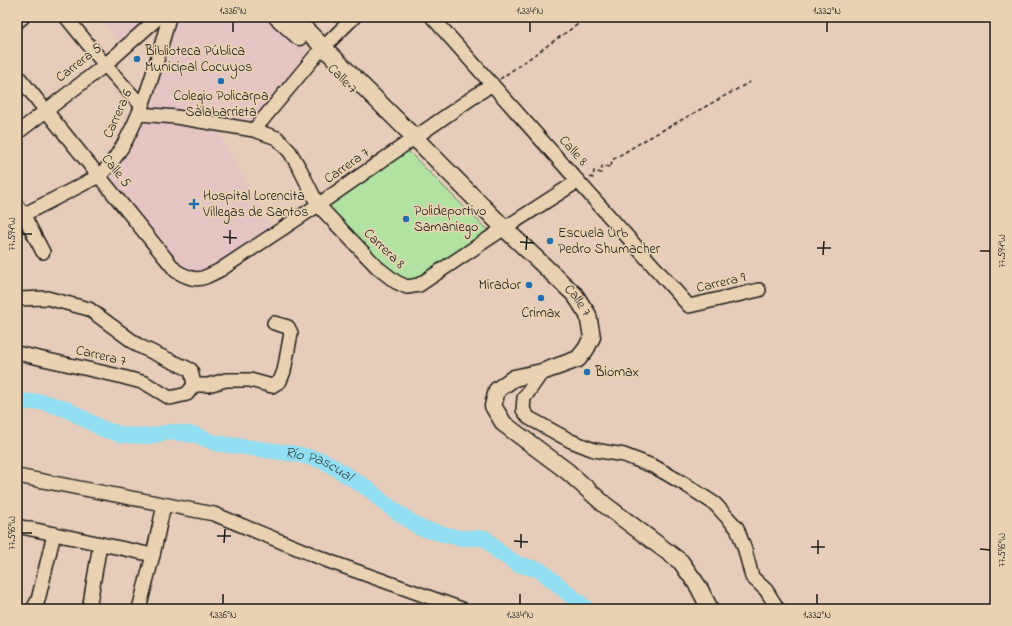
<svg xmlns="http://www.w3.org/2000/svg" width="1012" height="626" viewBox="0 0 1012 626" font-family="'Indie Flower',sans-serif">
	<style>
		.built { fill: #e4c5c4 }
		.green { fill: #b2e2a1; stroke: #677f5e }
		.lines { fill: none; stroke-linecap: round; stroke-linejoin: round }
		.river { stroke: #92dff2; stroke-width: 16 }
		.minor-casing { stroke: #1c1c1c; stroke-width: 16 }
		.major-casing { stroke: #1c1c1c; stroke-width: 19 }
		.path { stroke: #1c1c1c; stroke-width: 1.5; stroke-dasharray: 4 3; stroke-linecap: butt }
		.minor { stroke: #e8d2b2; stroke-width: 13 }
		.major { stroke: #e8d2b2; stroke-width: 16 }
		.ticks { fill: none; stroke: #1c1c1c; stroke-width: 1.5 }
		.poi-dot { fill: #1f6fb2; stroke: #e8d2b2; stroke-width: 1.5 }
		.labels { text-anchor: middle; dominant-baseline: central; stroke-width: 3.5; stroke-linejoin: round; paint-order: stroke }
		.poi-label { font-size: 14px; fill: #1c1c1c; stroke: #e8d2b2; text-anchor: start }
		.street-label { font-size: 14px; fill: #1c1c1c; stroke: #e8d2b2 }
		.water-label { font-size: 15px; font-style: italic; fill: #344347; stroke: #e8d2b2 }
		.neatline { fill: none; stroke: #1c1c1c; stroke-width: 1.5 }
		.ticks-label { font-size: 10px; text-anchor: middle; fill: #1c1c1c }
	</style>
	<rect width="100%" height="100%" fill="#e6ccba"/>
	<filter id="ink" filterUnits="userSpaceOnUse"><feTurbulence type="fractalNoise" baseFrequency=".025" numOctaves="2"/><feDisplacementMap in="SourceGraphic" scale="8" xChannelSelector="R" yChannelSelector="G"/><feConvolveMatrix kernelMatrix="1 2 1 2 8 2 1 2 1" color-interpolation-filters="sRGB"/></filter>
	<g filter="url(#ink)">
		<!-- built -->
		<g class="built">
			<path d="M100,17H154L121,46Z"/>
			<path d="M176,17H273L309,51L251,125L147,111Z"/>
			<path d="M145,120L174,121L217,130L272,230L208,272L197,275L188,271L179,265L109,177Z"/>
		</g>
		<!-- green -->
		<path class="green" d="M406,149L488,231L412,280H407L389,272L324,207Z"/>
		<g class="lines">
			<!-- river -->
			<path class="river" id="s1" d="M17,403L24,402H43L66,409L103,429L123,435L149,436L170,432L196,435L215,443L296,454L324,461L370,490L384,503L420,528L459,538H485L499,552L517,564L540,570L587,609"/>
			<!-- minor casing -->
			<g class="minor-casing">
				<g id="minor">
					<path d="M66,17L105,65L141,105"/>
					<path d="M432,17L689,306L759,290"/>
					<path d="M17,22L23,17"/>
					<path d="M17,75L176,271C197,283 200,280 220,270L318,205L492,84"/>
					<path d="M139,114L176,117L254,130L277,138L290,152L300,169L318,205L378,268L396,282L407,287L419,285L497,233L578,181"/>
					<path d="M254,130L317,54L354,17"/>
					<path d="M17,133L105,65L159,17"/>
					<path d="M17,206L23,214L43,252"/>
					<path d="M17,218L99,176C137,141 156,66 169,17"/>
					<path d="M17,299L47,298L89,309L139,346L191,370L194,385"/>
					<path d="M17,353L119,376L145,383L170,398L187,394L194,385"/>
					<path d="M542,372L524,398L523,410L529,418L571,441L594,450L624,455L655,467L686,485L715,504L737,528L745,550L752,577L766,590L778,609"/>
					<path d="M194,385H208L226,380H250L272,386L280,381L284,371L291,333L288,327L274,323"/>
					<path d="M17,476L214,514L331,562L462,609"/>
					<path d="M17,526L153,555"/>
					<path d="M33,609L38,600L54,534"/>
					<path d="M89,609L100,544"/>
					<path d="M139,609L153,555L164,505"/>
				</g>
			</g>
			<!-- major casing -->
			<g class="major-casing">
				<g id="major">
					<path d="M277,17L299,37"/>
					<path id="s2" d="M293,17L415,138L504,228L575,295L588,315L592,337L586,349L578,359L542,372L514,378L497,390L493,406L504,424L567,471L605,505L681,562L698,586L710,609"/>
				</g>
			</g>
			<!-- path -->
			<g class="path">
				<path d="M500,79L588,17"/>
				<path d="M590,177L593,178L594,171L601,173L602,166L611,167L612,160L645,140L750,82"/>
			</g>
			<!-- minor -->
			<use href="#minor" class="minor"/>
			<!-- major -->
			<use href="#major" class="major"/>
		</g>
	</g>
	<!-- ticks -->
	<path class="ticks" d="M233,32V22M530,32V22M827,32V22M22,234H32M223,237L237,238M520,242L534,243M230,244V230M817,248H831M526,250L527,236M980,251H990M823,255L824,241M22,533H32M217,536H231M514,541L528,542M224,543L225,529M811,547H825M521,548V534M980,549L990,550M818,554V540M223,604V594M520,604V594M817,604V594"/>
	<!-- markers -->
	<g class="poi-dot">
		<circle cx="137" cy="59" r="4"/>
		<circle cx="221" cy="81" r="4"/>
		<path d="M192 198h4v4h4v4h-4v4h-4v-4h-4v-4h4z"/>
		<circle cx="406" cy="219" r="4"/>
		<circle cx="550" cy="241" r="4"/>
		<circle cx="529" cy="285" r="4"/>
		<circle cx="541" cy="298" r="4"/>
		<circle cx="587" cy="372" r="4"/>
	</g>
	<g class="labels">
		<!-- poi labels -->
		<g class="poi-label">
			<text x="145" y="51">Biblioteca Pública<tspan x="145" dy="16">Municipal Cocuyos</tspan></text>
			<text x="221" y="96" text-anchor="middle">Colegio Policarpa<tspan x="221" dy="16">Salabarrieta</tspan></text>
			<text x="203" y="196">Hospital Lorencita<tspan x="203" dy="16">Villegas de Santos</tspan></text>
			<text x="414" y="211">Polideportivo<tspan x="414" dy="16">Samaniego</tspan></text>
			<text x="558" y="233">Escuela Urb<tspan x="558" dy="16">Pedro Shumacher</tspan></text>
			<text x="521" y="285" text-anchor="end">Mirador</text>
			<text x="541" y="313" text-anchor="middle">Crimax</text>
			<text x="595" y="372">Biomax</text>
		</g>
		<!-- street labels -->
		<g class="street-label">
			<text transform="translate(79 63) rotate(-38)">Carrera 5</text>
			<text transform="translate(342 79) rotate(45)">Calle 7</text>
			<text transform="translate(118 114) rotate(-66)">Carrera 6</text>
			<text transform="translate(573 151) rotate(48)">Calle 8</text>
			<text transform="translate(347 166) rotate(-35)">Carrera 7</text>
			<text transform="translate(116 171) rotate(51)">Calle 5</text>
			<text transform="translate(384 249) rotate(44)">Carrera 8</text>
			<text transform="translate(721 283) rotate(-13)">Carrera 9</text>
			<text stroke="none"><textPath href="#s2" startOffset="402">Calle 7</textPath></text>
			<text transform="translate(101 356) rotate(13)">Carrera 7</text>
		</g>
		<!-- water labels -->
		<g class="water-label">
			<text stroke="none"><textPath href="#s1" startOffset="314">Río Pascual</textPath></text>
		</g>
	</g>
	<!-- margin -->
	<rect width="1012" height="626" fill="none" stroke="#e8d2b2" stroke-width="44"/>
	<rect x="22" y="22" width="968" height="582" class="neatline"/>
	<g class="ticks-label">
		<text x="233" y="14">1.336°N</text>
		<text x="530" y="14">1.334°N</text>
		<text x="827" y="14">1.332°N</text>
		<text transform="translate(11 234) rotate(-90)" y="4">77.594°W</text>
		<text transform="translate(1001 251) rotate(-90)" y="4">77.594°W</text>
		<text transform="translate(11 533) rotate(-90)" y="4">77.596°W</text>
		<text transform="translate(1001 550) rotate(-90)" y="4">77.596°W</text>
		<text x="223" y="618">1.336°N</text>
		<text x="520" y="618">1.334°N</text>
		<text x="817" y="618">1.332°N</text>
	</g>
</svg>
